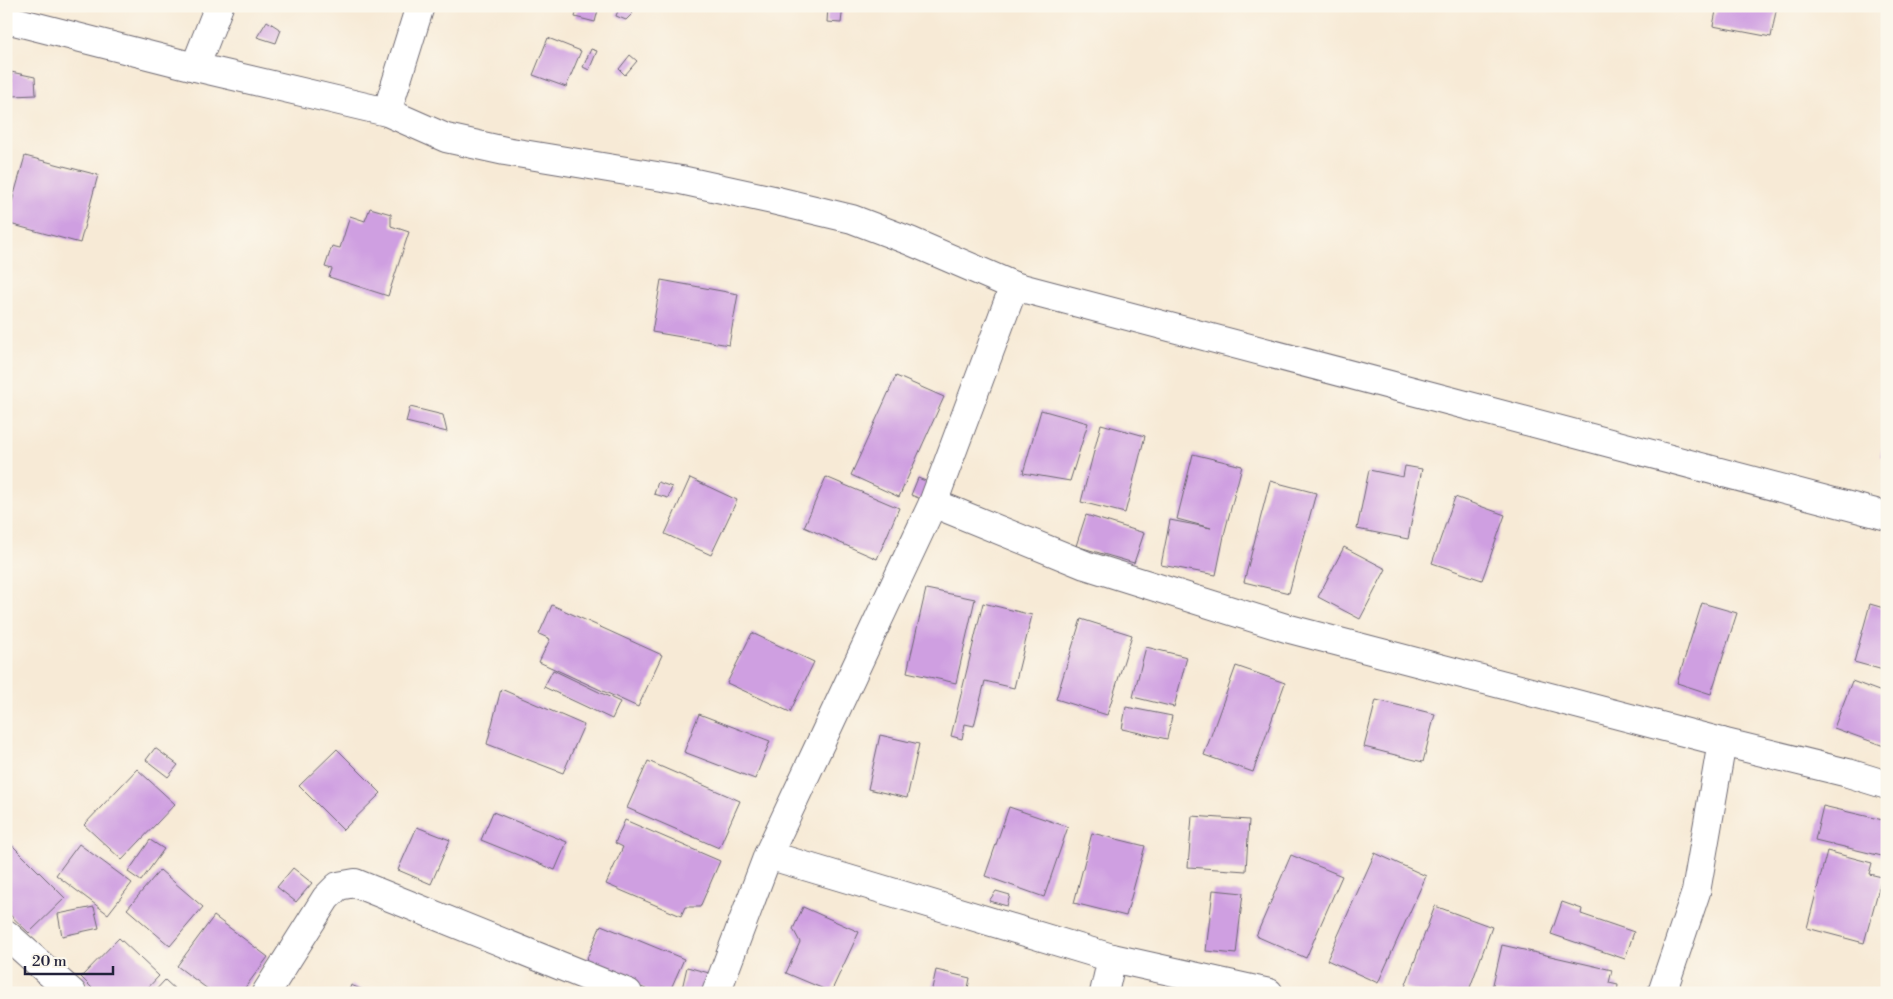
<svg xmlns="http://www.w3.org/2000/svg" width="1893" height="999" viewBox="0 0 1893 999" font-family="'Libre Bodoni',serif">
	<style>
		.building { fill: #cf9fe1 }
		.lines { fill: none; stroke-linecap: round; stroke-linejoin: round }
		.street-casing { stroke: #6d6871; stroke-width: 30 }
		.street { stroke: #fff; stroke-width: 28 }
	</style>
	<rect width="100%" height="100%" fill="#fbf7ec"/>
	<filter id="ink" filterUnits="userSpaceOnUse"><feTurbulence type="fractalNoise" baseFrequency=".02" numOctaves="2"/><feDisplacementMap in="SourceGraphic" scale="10" xChannelSelector="R" yChannelSelector="G"/><feConvolveMatrix kernelMatrix="1 2 1 2 8 2 1 2 1" color-interpolation-filters="sRGB"/></filter>
	<filter id="wash" filterUnits="userSpaceOnUse"><feTurbulence type="fractalNoise" baseFrequency=".0096" numOctaves="4" result="noise"/><feDisplacementMap in="SourceGraphic" scale="20" xChannelSelector="R" yChannelSelector="G"/><feGaussianBlur stdDeviation="1.12" result="paint"/><feColorMatrix in="noise" values="0 0 0 0 0 0 0 0 0 0 0 0 0 0 0 0 0 1.4 0 .05"/><feComposite in="paint" operator="in"/></filter>
	<g filter="url(#wash)">
		<rect width="100%" height="100%" fill="#f7ead6"/>
		<g id="blocks">
			<!-- building -->
			<g class="building">
				<path d="M578,6H599L595,22L575,17Z"/>
				<path d="M828,6H843L841,23L827,22Z"/>
				<path d="M1717,6H1777L1771,37L1713,26Z"/>
				<path d="M619,8L633,13L626,20L616,16Z"/>
				<path d="M267,21L281,30L276,43L257,37Z"/>
				<path d="M548,38L581,51L566,87L533,75Z"/>
				<path d="M591,49L597,51L589,70L583,67Z"/>
				<path d="M630,55L637,61L625,75L619,69Z"/>
				<path d="M11,72L35,77L36,95L13,96Z"/>
				<path d="M25,156L98,175L80,243L6,223Z"/>
				<path d="M370,208L391,214V226L409,232L388,296L329,277L332,269L325,267L332,246L340,248L350,216L365,221Z"/>
				<path d="M661,280L738,294L729,345L652,332Z"/>
				<path d="M896,376L944,397L899,497L851,475Z"/>
				<path d="M410,407L443,415L447,432L406,422Z"/>
				<path d="M1041,410L1088,423L1070,481L1023,473Z"/>
				<path d="M1101,424L1145,436L1125,513L1081,502Z"/>
				<path d="M1886,435H1887V458L1880,456Z"/>
				<path d="M1193,454L1242,466L1225,531L1216,575L1161,565L1170,520L1211,528L1177,519Z"/>
				<path d="M1405,466L1422,469L1408,539L1357,529L1369,470L1403,477Z"/>
				<path d="M826,477L899,508L877,559L804,527Z"/>
				<path d="M690,478L737,500L711,555L665,534Z"/>
				<path d="M918,478L933,484L926,501L911,495Z"/>
				<path d="M1270,481L1316,493L1289,593L1244,582Z"/>
				<path d="M658,482L672,487L668,498L654,494Z"/>
				<path d="M1455,497L1505,515L1482,580L1432,563Z"/>
				<path d="M1086,515L1144,533L1134,563L1076,546Z"/>
				<path d="M1344,547L1386,569L1360,619L1318,597Z"/>
				<path d="M926,589L975,599L956,683L907,672Z"/>
				<path d="M983,603L1032,615L1014,688L985,681L974,726L965,724L962,739L951,736Z"/>
				<path d="M1702,603L1737,613L1711,694L1677,683Z"/>
				<path d="M1870,604L1887,609V671L1854,662Z"/>
				<path d="M552,605L662,655L638,707L539,662L550,639L539,634Z"/>
				<path d="M1081,619L1132,635L1107,715L1056,699Z"/>
				<path d="M752,633L814,662L790,712L727,683Z"/>
				<path d="M1146,647L1187,657L1174,707L1133,697Z"/>
				<path d="M1236,666L1285,683L1253,772L1204,755Z"/>
				<path d="M553,670L620,702L612,719L544,687Z"/>
				<path d="M1852,681L1887,694V739L1884,746L1834,728Z"/>
				<path d="M501,689L584,725L563,773L487,744Z"/>
				<path d="M1376,700L1435,714L1423,762L1364,747Z"/>
				<path d="M1126,707L1172,716L1167,739L1122,729Z"/>
				<path d="M699,714L770,741L755,779L684,752Z"/>
				<path d="M880,735L919,744L907,798L868,789Z"/>
				<path d="M155,748L178,765L168,777L146,760Z"/>
				<path d="M337,749L381,793L343,830L299,786Z"/>
				<path d="M648,761L740,801L719,848L627,808Z"/>
				<path d="M137,769L175,804L122,860L84,825Z"/>
				<path d="M1823,806L1887,821L1886,857L1815,840Z"/>
				<path d="M1009,807L1068,827L1044,897L985,876Z"/>
				<path d="M493,812L567,842L555,870L481,840Z"/>
				<path d="M1192,816L1249,820L1246,871L1188,867Z"/>
				<path d="M625,820L720,861L700,907H685L681,916L606,884L623,847L615,843Z"/>
				<path d="M417,827L450,840L431,884L398,870Z"/>
				<path d="M1092,833L1145,846L1126,916L1074,903Z"/>
				<path d="M6,839L65,898L29,933L6,911Z"/>
				<path d="M150,840L164,849L141,881L128,872Z"/>
				<path d="M79,844L132,883L108,914L56,875Z"/>
				<path d="M1827,851L1872,863L1869,874L1882,877L1864,943L1807,928Z"/>
				<path d="M1375,853L1426,876L1378,983L1327,960Z"/>
				<path d="M1291,855L1342,876L1306,958L1256,936Z"/>
				<path d="M293,868L312,883L296,902L277,887Z"/>
				<path d="M160,870L203,907L170,946L127,909Z"/>
				<path d="M1213,890L1243,893L1236,954L1206,951Z"/>
				<path d="M996,891L1010,895L1007,906L989,901Z"/>
				<path d="M1562,902L1582,909L1581,914L1634,932L1625,959L1551,934Z"/>
				<path d="M1435,906L1492,927L1468,993H1423L1405,987Z"/>
				<path d="M94,907L99,928L62,936L58,914Z"/>
				<path d="M803,907L859,932L831,992L786,973L800,942L793,929Z"/>
				<path d="M214,916L268,957L241,993H213L177,966Z"/>
				<path d="M601,925L684,959L669,993H655L585,963Z"/>
				<path d="M119,938L159,976L143,993H97L81,977Z"/>
				<path d="M1502,945L1612,970L1609,983L1618,985L1617,993H1491Z"/>
				<path d="M687,967L709,973L703,993H681Z"/>
				<path d="M936,970L970,978L967,993H931Z"/>
				<path d="M165,980L179,993H153Z"/>
				<path d="M351,985L370,993H348Z"/>
			</g>
		</g>
	</g>
	<g filter="url(#ink)">
		<use href="#blocks" fill-opacity="0" stroke="#6d6871" stroke-width="1"/>
		<g class="lines">
			<!-- street casing -->
			<g class="street-casing">
				<g id="street">
					<path d="M6,19L195,67L387,112L446,138L505,151L681,180L773,200L852,219L910,241L1014,286L1887,516"/>
					<path d="M195,67L219,6"/>
					<path d="M387,112L420,6"/>
					<path d="M933,503L1085,565L1286,628L1722,742"/>
					<path d="M768,855L1112,958L1269,993"/>
					<path d="M6,934L72,993"/>
					<path d="M266,993L326,898L338,886L355,883L628,993"/>
					<path d="M716,993L768,855L933,503L1014,286"/>
					<path d="M1104,993L1112,958"/>
					<path d="M1662,993L1696,892L1722,742L1848,773L1887,785"/>
				</g>
			</g>
			<!-- street -->
			<use href="#street" class="street"/>
		</g>
	</g>
	<!-- margin -->
	<rect width="1893" height="999" fill="none" stroke="#fbf7ec" stroke-width="25"/>
	<!-- scale -->
	<path d="M25 966v8h88v-8" fill="none" stroke="#22223b" stroke-width="2.5"/>
	<text x="32" y="966" font-size="15" fill="#22223b" stroke="#fbf7ec" stroke-width="4" paint-order="stroke">20 m</text>
</svg>
